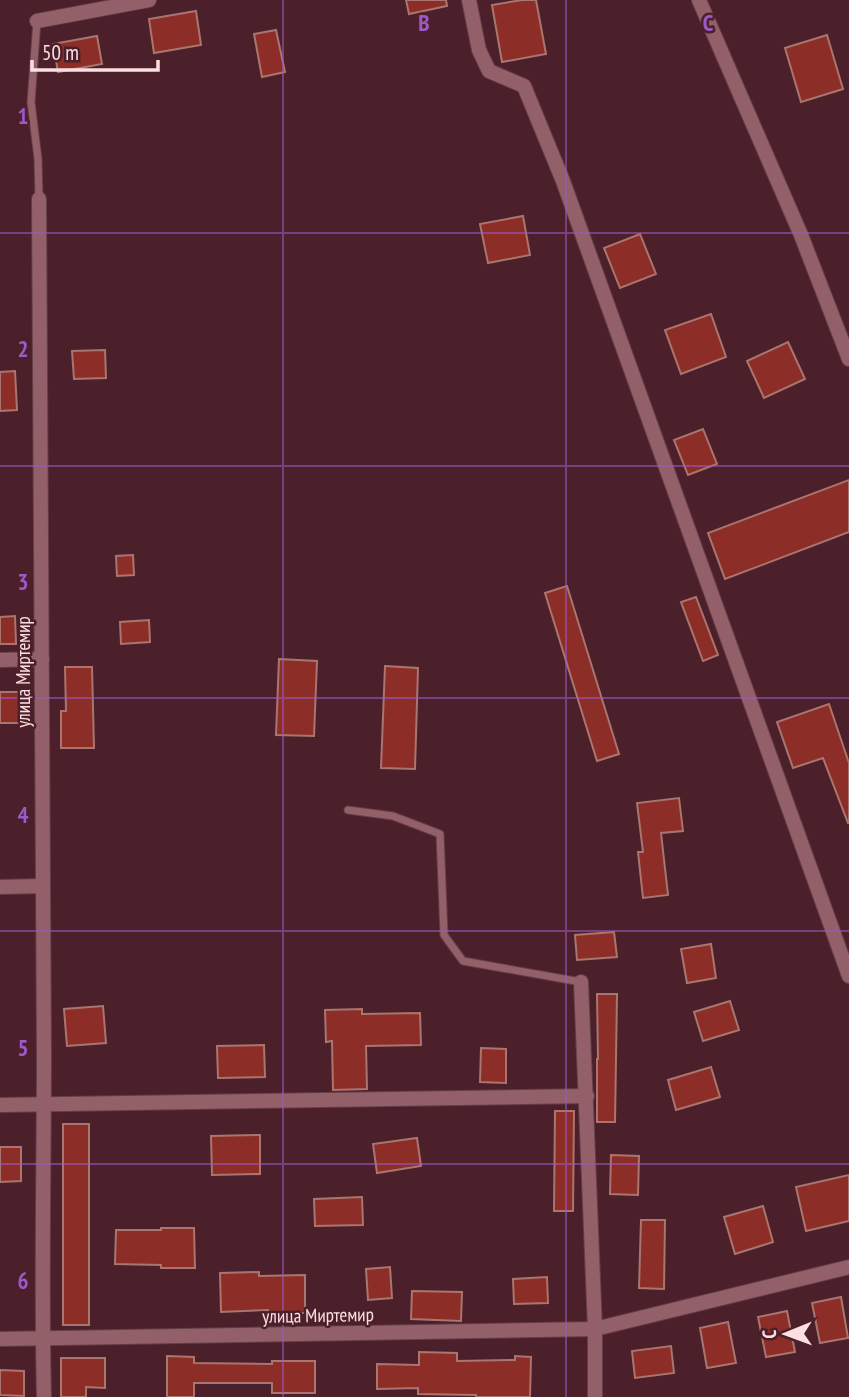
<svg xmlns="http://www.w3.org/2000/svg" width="849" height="1397" viewBox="0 0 849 1397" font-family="'PT Sans Narrow',sans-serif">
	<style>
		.building { fill: #8c2d27; stroke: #aa756f; stroke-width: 2 }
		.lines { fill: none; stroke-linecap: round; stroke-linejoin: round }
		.lane-casing { stroke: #653e48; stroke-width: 9 }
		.street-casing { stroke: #653e48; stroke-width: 16 }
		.lane { stroke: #936069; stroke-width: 7 }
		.street { stroke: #936069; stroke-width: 14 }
		.grid { fill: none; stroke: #9c59c8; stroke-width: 2; stroke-opacity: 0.55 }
		.labels { text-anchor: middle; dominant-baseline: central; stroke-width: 5; stroke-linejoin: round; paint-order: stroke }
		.street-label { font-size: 19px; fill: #fddfe3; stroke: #4c202a }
		.grid-label { font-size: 23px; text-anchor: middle; font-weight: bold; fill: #9c59c8; stroke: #4c202a; stroke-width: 5; stroke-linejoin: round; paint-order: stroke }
	</style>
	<rect width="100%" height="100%" fill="#4c202a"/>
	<!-- building -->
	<g class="building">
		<path d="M406,0H446L447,6L409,14Z"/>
		<path d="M522,0H536L546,54L502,62L492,5Z"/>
		<path d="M196,11L201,45L154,53L149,19Z"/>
		<path d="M276,30L285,72L262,77L254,34Z"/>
		<path d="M827,35L843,89L801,102L785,48Z"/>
		<path d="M97,36L102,64L58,72L53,44Z"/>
		<path d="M523,216L530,255L488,263L480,224Z"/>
		<path d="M640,234L656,274L620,288L604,248Z"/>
		<path d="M711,314L726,357L681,374L665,330Z"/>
		<path d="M788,342L805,379L764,398L747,361Z"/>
		<path d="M105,350L106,378L74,379L72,351Z"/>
		<path d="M15,371L17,410L0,411V372Z"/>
		<path d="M703,429L717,464L688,475L674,440Z"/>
		<path d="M849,480V532L725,579L708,533Z"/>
		<path d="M133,555L134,575L117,576L116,556Z"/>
		<path d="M567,586L619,754L597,761L545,593Z"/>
		<path d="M696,597L718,655L703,661L681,602Z"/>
		<path d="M15,616L16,644H0V617Z"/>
		<path d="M149,620L150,642L121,644L120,622Z"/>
		<path d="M279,659L317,661L314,736L276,735Z"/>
		<path d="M385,666L418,668L415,769L381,768Z"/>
		<path d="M65,667H92L94,748H61V711H66Z"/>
		<rect x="0" y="692" width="23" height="31"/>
		<path d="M829,704L849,763V823H848L823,758L793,768L777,722Z"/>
		<path d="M679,798L683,831L661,833L668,895L643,898L638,852H643L637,803Z"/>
		<path d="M614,932L617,957L577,960L575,935Z"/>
		<path d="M711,944L716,978L687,983L681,949Z"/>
		<path d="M597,994H617L615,1122H597V1059H598Z"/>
		<path d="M730,1001L739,1030L703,1041L694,1012Z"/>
		<path d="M103,1006L106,1043L67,1046L64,1009Z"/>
		<path d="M362,1009V1014L420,1013L421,1045L366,1046L367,1089L333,1090L332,1041L326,1042L325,1010Z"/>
		<path d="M264,1045L265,1077L218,1078L217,1046Z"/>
		<path d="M481,1048L506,1049V1083L480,1082Z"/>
		<path d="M711,1067L720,1097L676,1110L668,1080Z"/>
		<path d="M555,1111H574L573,1211H554Z"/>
		<rect x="63" y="1124" width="26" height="201"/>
		<path d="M260,1135V1174L212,1175L211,1136Z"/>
		<path d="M417,1138L421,1166L377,1173L373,1144Z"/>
		<path d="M0,1147H21V1181L0,1182Z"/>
		<path d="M611,1155L639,1156L638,1195L610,1194Z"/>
		<path d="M849,1175V1221L806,1231L796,1187Z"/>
		<path d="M362,1197L363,1225L315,1226L314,1199Z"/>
		<path d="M763,1206L773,1242L735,1254L724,1217Z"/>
		<path d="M641,1220H665L664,1289L639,1288Z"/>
		<path d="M161,1228H194L195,1268H161V1265L115,1264L116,1230H161Z"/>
		<path d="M390,1267L392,1298L368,1300L366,1269Z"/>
		<path d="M259,1272V1276L305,1275V1313H268V1310L221,1312L220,1273Z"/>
		<path d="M547,1277L548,1303L514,1304L513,1279Z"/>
		<path d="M412,1291L462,1292L461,1321L411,1319Z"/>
		<path d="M841,1297L848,1338L820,1343L812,1303Z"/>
		<path d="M787,1311L795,1352L766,1357L758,1317Z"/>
		<path d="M728,1322L736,1363L707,1368L700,1328Z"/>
		<path d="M671,1346L674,1373L635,1378L632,1351Z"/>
		<path d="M419,1352L457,1353V1361L515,1360V1356L531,1357L530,1397H476V1395L418,1394V1388L377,1389V1364L419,1365Z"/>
		<path d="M167,1356L194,1357V1363L272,1364V1361H315V1393H272V1383H194V1397H167Z"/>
		<path d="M61,1358H105V1388L86,1387V1397H61Z"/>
		<path d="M0,1370L24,1371V1396L0,1395Z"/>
	</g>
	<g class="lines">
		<!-- lane casing -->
		<g class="lane-casing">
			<g id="lane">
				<path d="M37,21L31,102L38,159L39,199"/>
				<path d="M348,810L393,816L440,834L444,935L463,961L581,982"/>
			</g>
		</g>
		<!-- street casing -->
		<g class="street-casing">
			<g id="street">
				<path d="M469,0L479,50L489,71L524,86L563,181L849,976"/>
				<path d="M699,0L801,235L849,359"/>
				<path d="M37,21L149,0"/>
				<path d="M39,199C42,484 43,769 44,1054C44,1168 41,1283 44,1397"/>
				<path d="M0,660L42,659"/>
				<path d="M0,887L43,886"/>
				<path d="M581,982L595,1329V1397"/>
				<path d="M0,1105L587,1096"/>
				<path d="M0,1339L595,1329L849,1267"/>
			</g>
		</g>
		<!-- lane -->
		<use href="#lane" class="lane"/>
		<!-- street -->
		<use href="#street" class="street"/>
	</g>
	<!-- grid -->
	<path class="grid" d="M283,0V1397M566,0V1397M0,233H849M0,466H849M0,698H849M0,931H849M0,1164H849"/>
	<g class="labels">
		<!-- street labels -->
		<g class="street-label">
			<text transform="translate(23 672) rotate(-90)">улица Миртемир</text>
			<text transform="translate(318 1315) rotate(-1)">улица Миртемир</text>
		</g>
	</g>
	<g class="grid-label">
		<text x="424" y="31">B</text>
		<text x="708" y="31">C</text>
		<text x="23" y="124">1</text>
		<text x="23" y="357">2</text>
		<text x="23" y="590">3</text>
		<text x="23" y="823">4</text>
		<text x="23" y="1056">5</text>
		<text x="23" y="1289">6</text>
	</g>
	<!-- north arrow -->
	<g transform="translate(786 1334) rotate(269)" stroke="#4c202a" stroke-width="5" paint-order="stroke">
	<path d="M0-5L12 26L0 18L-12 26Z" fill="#fddfe3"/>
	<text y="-10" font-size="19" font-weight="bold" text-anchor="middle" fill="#fddfe3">С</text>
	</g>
	<!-- scale -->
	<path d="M32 60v10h126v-10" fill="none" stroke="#fddfe3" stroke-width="3.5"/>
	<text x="42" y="60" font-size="21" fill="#fddfe3" stroke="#4c202a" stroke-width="5" paint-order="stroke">50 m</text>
</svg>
